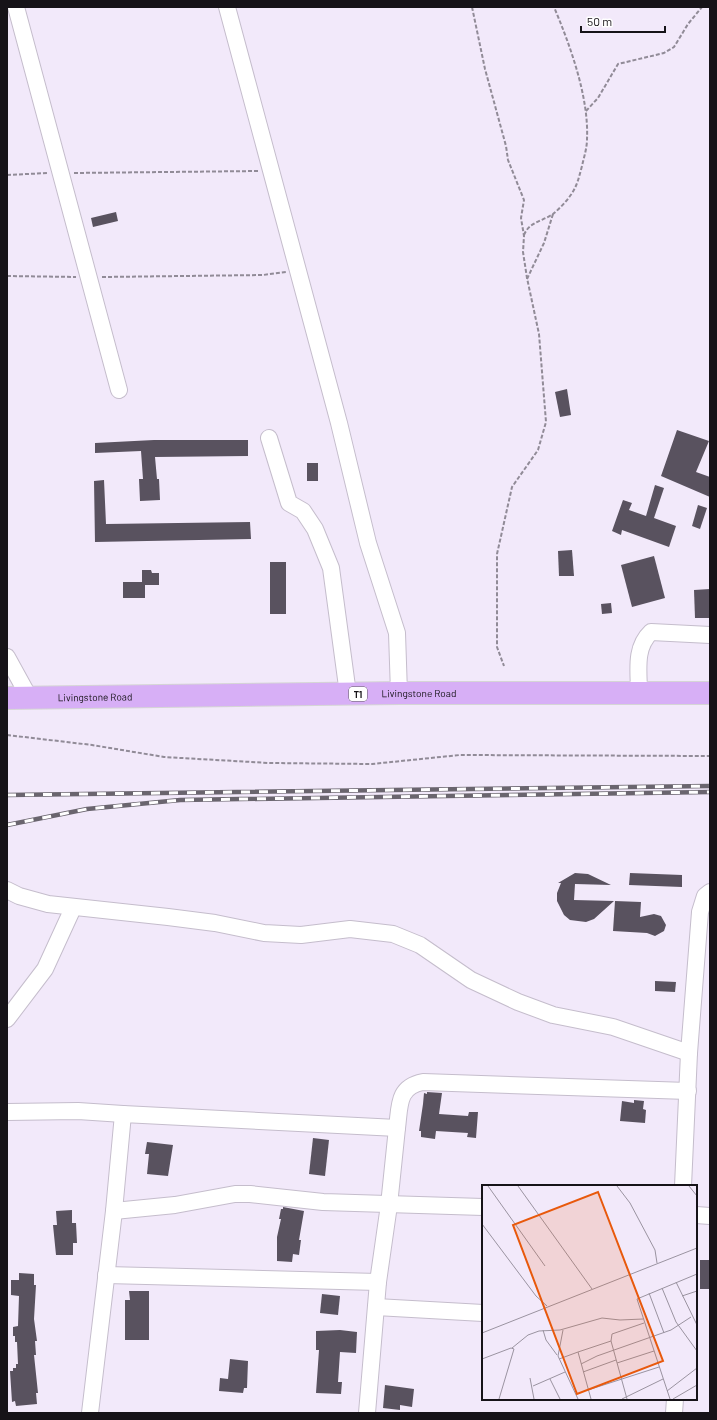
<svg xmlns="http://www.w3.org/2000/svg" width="717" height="1420" viewBox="0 0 717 1420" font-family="Barlow,sans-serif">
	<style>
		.building { fill: #59525f }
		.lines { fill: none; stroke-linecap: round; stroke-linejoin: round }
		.minor-casing { stroke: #c5bdcc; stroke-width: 18 }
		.highway-casing { stroke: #d5d5d5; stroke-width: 24 }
		.path { stroke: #918b97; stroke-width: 2; stroke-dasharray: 4 2; stroke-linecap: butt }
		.minor { stroke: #fff; stroke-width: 16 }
		.highway { stroke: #d7aff6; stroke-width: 22 }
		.rail-casing { stroke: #6a656e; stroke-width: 4.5 }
		.rail { stroke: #fff; stroke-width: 3; stroke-dasharray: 9; stroke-linecap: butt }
		.labels { text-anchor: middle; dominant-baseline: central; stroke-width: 4; stroke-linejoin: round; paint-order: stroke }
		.shield { fill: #fff; stroke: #5c5a5d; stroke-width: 1 }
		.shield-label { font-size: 9px; font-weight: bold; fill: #161318 }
		.street-label { font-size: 10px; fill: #161318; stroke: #fff }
		.inset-road { fill: none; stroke: #9a93a0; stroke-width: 1 }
		.view { fill: #e8590c; fill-opacity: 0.15; stroke: #e8590c; stroke-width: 2 }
		.inset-edge { fill: none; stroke: #161318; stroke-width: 2 }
	</style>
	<rect width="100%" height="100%" fill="#f2e9fa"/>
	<!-- building -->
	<g class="building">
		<path d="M116,212L118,221L93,227L91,218Z"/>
		<path d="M567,389L571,415L560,417L555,392Z"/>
		<path d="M677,430L709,441L696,472L710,477V497L661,476Z"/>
		<path d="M154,440H248V456L155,457L157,479H159L160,500L140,501L139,479H143L141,451L95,453V443Z"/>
		<rect x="307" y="463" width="11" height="18"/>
		<path d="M104,480L106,524L250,522L251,539L95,542L94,481Z"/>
		<path d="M655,485L664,488L654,518L676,526L669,547L622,530L621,535L612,531L623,500L632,503L629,510L646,516Z"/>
		<path d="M698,505L707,508L700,529L692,526Z"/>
		<path d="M572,550L574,576H559L558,551Z"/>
		<path d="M654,556L665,598L632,607L621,565Z"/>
		<rect x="270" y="562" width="16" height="52"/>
		<path d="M142,570H151L152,573H159V585H145V598H123V582H142Z"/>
		<path d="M710,589V618H695L694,590Z"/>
		<path d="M611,603L612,613L602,614L601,604Z"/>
		<path d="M575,873L588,874L611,885L575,884L574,900L614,901L594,919L586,922L570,920L564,915L557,901V893L561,883H558Z"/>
		<path d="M630,873L682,875V887L629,885Z"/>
		<path d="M615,901L641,902L640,917L654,914L661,916L666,925L664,931L655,936L647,933L613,931Z"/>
		<path d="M655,981L676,982L675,992L655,991Z"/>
		<path d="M427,1092L442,1093L439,1114L468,1116L469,1112H478L476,1138L467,1137L468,1133L436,1131L435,1139L421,1137V1131H419L423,1104L424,1093L427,1094Z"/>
		<path d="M634,1100L644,1101L643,1109L646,1110L645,1123L620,1121L622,1101L634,1103Z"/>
		<path d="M313,1138L329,1140L325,1176L309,1174Z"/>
		<path d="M147,1142L173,1145L168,1176L147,1174L149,1154H145Z"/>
		<path d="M283,1207L304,1211L299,1240H301L299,1255L293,1254L292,1262L277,1261V1237L281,1219H279L281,1209H283Z"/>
		<path d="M72,1210V1223H76L77,1243H73V1255H56L53,1225H57L56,1211Z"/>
		<rect x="700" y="1260" width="10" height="29"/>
		<path d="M19,1273L34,1274V1285H36L34,1319L37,1341H35L36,1355H34L38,1393H36L37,1404L16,1406L15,1401L12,1402L10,1371H13V1368H16V1364H18L17,1342H15V1336H13V1327L18,1326L19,1296L11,1295V1280H19Z"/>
		<path d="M129,1291H149V1340H125V1300H130Z"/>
		<path d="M322,1294L340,1296L338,1315L320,1313Z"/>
		<path d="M340,1330L357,1332L356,1353L340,1352L338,1382H342L341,1394L316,1393L319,1350H316V1331Z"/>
		<path d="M230,1359L248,1361L247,1388H244L243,1393L219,1391L220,1378L228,1379Z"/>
		<path d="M385,1385L414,1389L412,1407L400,1405V1410L383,1408Z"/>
	</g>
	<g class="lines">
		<!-- minor casing -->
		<g class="minor-casing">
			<g id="minor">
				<path d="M16,7L119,390"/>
				<path d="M227,7L339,423L368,543L397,633L399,693"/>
				<path d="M269,438L289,503L303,511L315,529L331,568L348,694"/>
				<path d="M7,657L29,697"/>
				<path d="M639,693C639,672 634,648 651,632L710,635"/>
				<path d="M7,890L19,896L48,904L168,917L215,923L264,933L301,935L350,929L393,934L420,945L471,980L518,1002L553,1015L613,1027L689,1053"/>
				<path d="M7,1019L45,969L73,908"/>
				<path d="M7,1112L78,1111L123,1114"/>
				<path d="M683,1186L689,1053L700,912L705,896L710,892"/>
				<path d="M114,1211L175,1205L235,1194H250L323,1202L483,1207"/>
				<path d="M696,1215L710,1216"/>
				<path d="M106,1275L378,1282"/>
				<path d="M376,1307L483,1313"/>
				<path d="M90,1413L114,1211L123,1114L397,1128C400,1106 397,1087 423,1082L688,1091"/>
				<path d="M367,1413L378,1282L389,1205L397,1128"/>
				<path d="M674,1413L675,1399"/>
			</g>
		</g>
		<!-- highway casing -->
		<g class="highway-casing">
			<g id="highway">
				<path id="s1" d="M7,698L399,693H710"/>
			</g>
		</g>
		<!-- path -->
		<g class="path">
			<path d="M472,7L485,69L506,146L508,160L524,200L521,218L524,236L523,252L527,278L539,334L546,422L538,450L512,487L497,554V647L504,666"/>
			<path d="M586,111L598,98L618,64L664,53L674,47L688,24L702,7"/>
			<path d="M74,173L258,171"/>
			<path d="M7,175L48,173"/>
			<path d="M524,235C529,222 543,221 553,214C559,209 566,202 570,196C577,187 579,177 582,166C584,157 587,148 587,139C589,97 570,45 554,7"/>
			<path d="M7,276L76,277"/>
			<path d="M102,277L263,275L286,272"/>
			<path d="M527,279L544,243L553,214"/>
			<path d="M7,735L92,745L164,757L269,763L372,764L460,755L710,756"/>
		</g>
		<!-- minor -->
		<use href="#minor" class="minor"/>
		<!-- highway -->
		<use href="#highway" class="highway"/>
		<!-- rail casing -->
		<g class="rail-casing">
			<g id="rail">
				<path d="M7,795L710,786"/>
				<path d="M7,825L87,809L180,800L710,792"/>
			</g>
		</g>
		<!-- rail -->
		<use href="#rail" class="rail"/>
	</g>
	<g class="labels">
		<!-- shield labels -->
		<rect class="shield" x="349" y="687" width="18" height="14" rx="3"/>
		<g class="shield-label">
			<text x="358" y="694">T1</text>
		</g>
		<!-- street labels -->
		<g class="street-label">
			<text stroke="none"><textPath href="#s1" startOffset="412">Livingstone Road</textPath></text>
			<text stroke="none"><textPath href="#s1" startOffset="88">Livingstone Road</textPath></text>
		</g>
	</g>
	<!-- overview -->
	<g transform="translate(482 1185)">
		<rect width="215" height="215" fill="#f2e9fa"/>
		<path class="inset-road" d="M6,1L63,81M36,1L110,104M135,1L148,18L173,65L175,78M207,1L215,11M0,39L54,111L65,121M194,97L215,140M180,103L194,137L215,166M167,108L182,148M200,111L215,106M61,145L64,155L75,170M81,145L76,171L96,214M0,148L215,63M129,156L145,214M30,163L46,150L57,146L78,145L120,133L138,135L161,134M0,174L29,163L32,164L17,214M77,174L96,167M135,178L172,166M99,179L115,171L189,145L209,132M101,187L134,175M48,193L52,214M68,194L78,214M51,201L83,187M106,205L177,182M185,206L215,183M109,214L96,167L129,156L130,149L162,138M140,214L181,194M188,214L155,114L215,89M191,214L215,200"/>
		<path class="view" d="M116,7L181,176L95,209L31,40Z"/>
		<rect width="215" height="215" class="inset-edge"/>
	</g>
	<!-- border -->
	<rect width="717" height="1420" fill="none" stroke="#161318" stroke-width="16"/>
	<!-- scale -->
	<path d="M581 26v6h84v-6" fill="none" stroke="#161318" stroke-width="2"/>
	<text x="587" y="26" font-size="12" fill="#161318" stroke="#ffffff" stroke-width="3" paint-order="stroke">50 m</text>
</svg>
